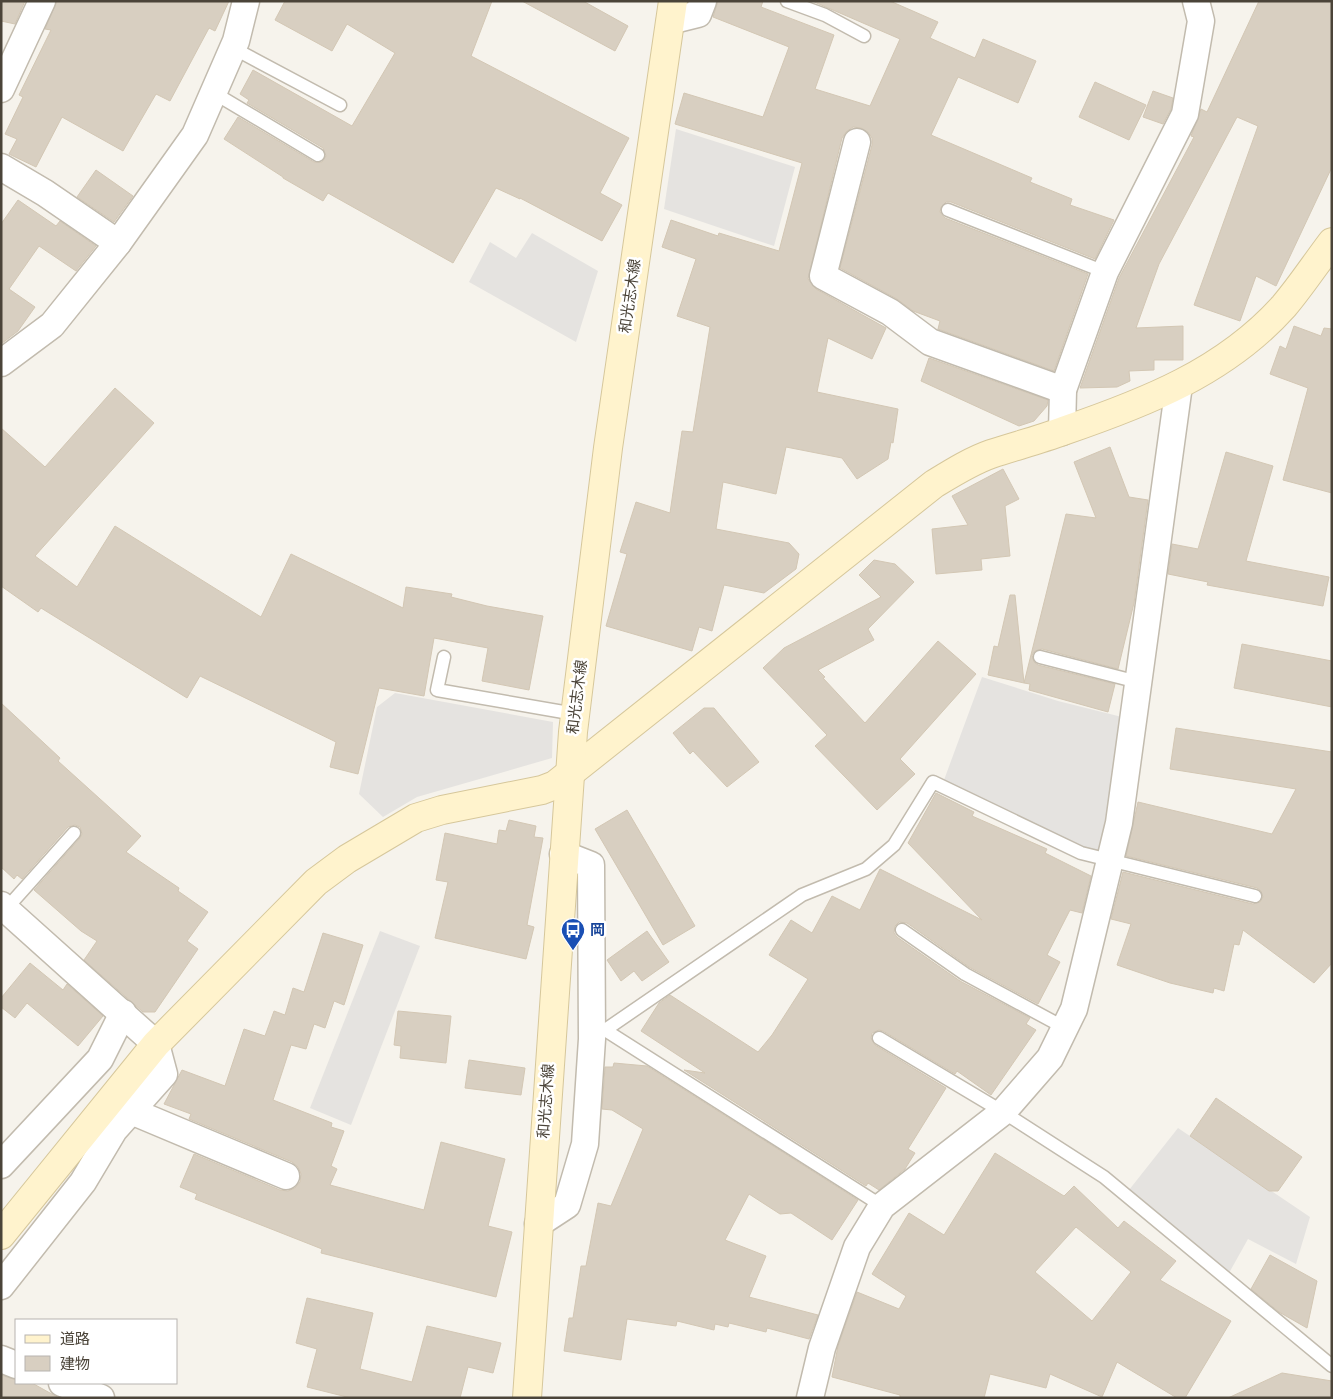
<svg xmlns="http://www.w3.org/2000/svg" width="1333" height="1399" viewBox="0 0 1333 1399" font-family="Cabin,'Noto Sans JP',sans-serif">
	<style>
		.parking { fill: #e5e3e0 }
		.building { fill: #d8cfc1; stroke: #d3c7b4; fill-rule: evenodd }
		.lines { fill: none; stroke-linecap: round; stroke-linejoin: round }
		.lane-casing { stroke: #c2bbae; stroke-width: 15 }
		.street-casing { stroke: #c2bbae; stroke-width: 29 }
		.secondary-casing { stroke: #d6c79b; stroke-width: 30 }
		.lane { stroke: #fff; stroke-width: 12 }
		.street { stroke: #fff; stroke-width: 26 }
		.secondary { stroke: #fff3cd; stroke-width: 28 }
		.labels { text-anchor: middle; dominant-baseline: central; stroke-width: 5; stroke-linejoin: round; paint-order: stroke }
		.street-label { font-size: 15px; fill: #4b4439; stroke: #fff }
		.transit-label { font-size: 15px; font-weight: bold; fill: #164399; stroke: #fff; text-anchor: start }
	</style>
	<rect width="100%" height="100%" fill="#f6f3ec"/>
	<!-- parking -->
	<g class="parking">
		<path d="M676,129L795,167L774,246L664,209Z"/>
		<path d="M532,233L598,271L576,342L469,282L490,242L516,258Z"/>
		<path d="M982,677L1058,701L1122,717L1100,851L1081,846L944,780Z"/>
		<path d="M395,693L553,722L552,758L417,797L383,817L359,794L377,707Z"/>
		<path d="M380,931L420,946L351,1125L310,1108Z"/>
		<path d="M1178,1128L1310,1217L1296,1264L1248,1239L1229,1273L1129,1190Z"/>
	</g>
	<!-- building -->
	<g class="building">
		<path d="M1,1H25L15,24L1,21Z"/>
		<path d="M57,1H229L215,31L209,28L170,101L156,94L123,151L62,117L36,167L9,154L17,139L5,134L23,97L19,95L51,30L45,29Z"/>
		<path d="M285,1H492L471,56L629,138L600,193L622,205L602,241L520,198V199L496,188L453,263L328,193L323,201L283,178V177L224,139L238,117L314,162H322L326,156L323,148L247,103L249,100L240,94L253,70L352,126L395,53L347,24L332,51L275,20Z"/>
		<path d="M522,1H583L628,26L615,51Z"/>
		<path d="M718,1H763L761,7L834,35L815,89L870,106L900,39L812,1H890L938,22L930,38L975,58L983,39L1036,61L1018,103L958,77L931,135L1032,178L1030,182L1072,199L1070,205L1114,220L1095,259L951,202H946L941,207L940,212L945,218L1088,274L1054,371L938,329L940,321L913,311L897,299L840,268L872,145V138L868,132L861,128L853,127L846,132L842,138L808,279L816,289L886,328L872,359L828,338L817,392L898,409L893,443L891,442L888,459L857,479L842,458L786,447L776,494L723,482L716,529L789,543L799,554L796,569L764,593L724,585L712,631L699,627L692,651L606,626L627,554L620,552L636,502L670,513L682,431L693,432L710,327L677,316L696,259L662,247L671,220L718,236L719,233L779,251L802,163L675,124L684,93L763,117L789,47L713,17Z"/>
		<path d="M1259,1H1332V167L1276,286L1256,276L1240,321L1194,305L1258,126L1237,117L1159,264L1136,328L1183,326V360H1154V370L1129,371L1130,381L1117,387L1080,388L1119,278L1194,137L1191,136L1201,109L1207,112Z"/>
		<path d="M1095,82L1146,105L1129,140L1079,117Z"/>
		<path d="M1153,91L1173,98L1171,109L1163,124L1143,117Z"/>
		<path d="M96,170L133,196L114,222L77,197Z"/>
		<path d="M18,200L56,226L60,221L96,246L76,271L39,246L9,289L35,307L18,331L1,344V224Z"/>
		<path d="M1294,326L1321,336L1324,328L1332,329V493L1283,480L1308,388L1270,374L1280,346L1286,349Z"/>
		<path d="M929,358L1048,400L1047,406L1034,421L1019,426L921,381Z"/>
		<path d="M115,388L154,423L35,556L77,587L115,526L261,617L291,554L403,608L406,587L452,594L451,597L487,606L543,616L529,690L482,681L488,648L434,638L424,696L379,688L358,774L330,767L336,742L200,676L187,698L41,608L38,612L1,586V428L45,467Z"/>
		<path d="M1110,447L1129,497L1148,500L1134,603L1118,669L1042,649L1035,651L1032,655L1034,662L1038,665L1115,684L1108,712L1029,690L1030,684L1024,683L1066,514L1096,518L1074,462Z"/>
		<path d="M1226,452L1273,466L1246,561L1329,577L1323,606L1207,585L1208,582L1168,574L1172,544L1198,549Z"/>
		<path d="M1003,469L1019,499L1005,506L1010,556L981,559L982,570L936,574L932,529L968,525L952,496Z"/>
		<path d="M874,560L895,564L914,582L868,629L874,640L818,670L825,677L823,678L865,723L938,641L976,674L900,759L915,774L877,810L815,746L827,735L763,668L784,648L881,597L859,575Z"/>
		<path d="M1010,595H1015L1024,683L988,675L994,646L998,647Z"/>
		<path d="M1242,644L1332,661V707L1234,688Z"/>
		<path d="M1,703L60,758L58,761L141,836L126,852L179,888L178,891L208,912L187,941L198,949L155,1012H143L84,960L97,941L81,931L34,890L80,838L82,834L80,827L75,825L68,827L22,879L17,875L14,879L1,867Z"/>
		<path d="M704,708H714L759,762L727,787L693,751L690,754L673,733Z"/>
		<path d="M1176,728L1332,752V963L1314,983L1243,930L1239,945L1234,944L1224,991L1214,988L1213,993L1170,983L1117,965L1131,924L1111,919L1123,872L1253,904L1260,902L1263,897L1261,891L1257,888L1126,856L1138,802L1272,834L1296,789L1170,769Z"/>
		<path d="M936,793L974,812L972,816L1047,849L1045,853L1091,876L1082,913L1070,910L1047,955L1060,962L1038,1004L969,967L907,923L899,922L895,926L894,933L897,937L960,981L1030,1018L1026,1024L1036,1030L991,1095L957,1071L955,1074L883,1031L879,1030L872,1033L871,1038L875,1045L946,1088L908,1149L915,1153L905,1169L879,1190L868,1183L866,1186L684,1070L705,1073L641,1031L659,1003L670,995L758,1052L772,1035L808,979L769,955L791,920L812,933L832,896L860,910L880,869L982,920L908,843Z"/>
		<path d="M627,810L695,926L663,945L595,829Z"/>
		<path d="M509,820L536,826L534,837L543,838L527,925L534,927L526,959L435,938L448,882L436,880L445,833L497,844L499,830L506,831Z"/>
		<path d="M647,931L669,962L642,981L634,971L621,981L607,960Z"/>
		<path d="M323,933L363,945L344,1005L334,1001L325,1028L314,1024L306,1049L291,1045L273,1100L332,1123L331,1127L344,1131L331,1166L337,1169L330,1185L424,1210L441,1142L505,1159L488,1226L512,1232L496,1297L321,1253L322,1249L195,1199L197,1194L180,1187L194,1154L280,1190L288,1191L295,1188L300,1182L301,1174L298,1167L292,1162L189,1119L191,1114L164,1104L182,1070L225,1086L244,1029L265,1036L274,1011L285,1015L293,988L304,992Z"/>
		<path d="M30,963L63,990L67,984L103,1016L78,1046L27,1003L15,1018L1,1007V998Z"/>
		<path d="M398,1011L451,1016L446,1063L400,1058L401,1046L394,1045Z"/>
		<path d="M469,1060L525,1068L521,1095L465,1088Z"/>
		<path d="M614,1063L647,1066L858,1200L832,1240L791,1213L780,1214L749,1194L725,1240L766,1256L749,1297L818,1315L809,1339L767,1328L766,1332L729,1323L728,1327L715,1324L714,1330L677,1321L676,1326L627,1319L621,1360L564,1351L569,1318H573L581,1266H586L598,1203L611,1206L643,1129L612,1110L602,1109L605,1067H613Z"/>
		<path d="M1216,1098L1302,1157L1278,1191H1269L1190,1136Z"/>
		<path d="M995,1153L1064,1196L1074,1186L1118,1228L1124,1221L1176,1261L1160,1280L1231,1321L1185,1398H1177L1117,1362L1102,1397L1050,1374L1046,1388L990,1374L984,1398H900V1395L832,1377L838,1346L857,1292L899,1309L906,1296L872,1274L909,1213L944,1235ZM1076,1227L1131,1272L1092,1321L1035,1272Z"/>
		<path d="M1270,1255L1317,1281L1307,1328L1279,1312L1251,1289Z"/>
		<path d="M307,1298L373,1313L360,1369L412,1382L427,1326L501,1343L493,1373L468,1367L460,1398H351L307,1387L317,1349L296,1343Z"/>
		<path d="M1282,1373L1332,1381V1398H1228Z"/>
		<path d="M1,1375L16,1380V1383H32L59,1398H1Z"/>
	</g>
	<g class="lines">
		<!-- lane casing -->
		<g class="lane-casing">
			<g id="lane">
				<path d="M787,1L825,15L864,36"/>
				<path d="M233,48L340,105"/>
				<path d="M214,93L318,155"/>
				<path d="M948,210L1105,272"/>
				<path d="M444,657L437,690L575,714"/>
				<path d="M1040,657L1138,682"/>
				<path d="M6,909L74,833"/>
				<path d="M902,930L965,974L1065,1028"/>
				<path d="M605,1030L882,1206"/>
				<path d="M879,1038L1003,1112L1104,1177L1332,1366"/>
				<path d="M592,1039L802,895L866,869L894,845L933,782L1081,853L1255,896"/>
			</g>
		</g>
		<!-- street casing -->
		<g class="street-casing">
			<g id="street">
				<path d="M670,21L698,14L703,1"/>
				<path d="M1,89L42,1"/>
				<path d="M857,142L823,276L890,312L930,342L1063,390"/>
				<path d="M1,167L45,193L118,243"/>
				<path d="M1,363L52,325L118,243L195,135L236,41L246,1"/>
				<path d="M1062,432L1063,390L1105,272L1185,114L1201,21L1196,1"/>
				<path d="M1,905L156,1044L164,1074L114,1130L83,1182L1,1286"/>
				<path d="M131,1111L286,1176"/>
				<path d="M1,1165L100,1059L123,1013"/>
				<path d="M538,1224L567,1205L585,1144L592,1039L591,865L563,854"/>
				<path d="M1,1359L16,1365"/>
				<path d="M62,1383L101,1398"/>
				<path d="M810,1398L822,1348L857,1247L882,1206L1003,1112L1050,1058L1074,1009L1119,823L1179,385"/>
			</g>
		</g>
		<!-- secondary casing -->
		<g class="secondary-casing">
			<g id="secondary">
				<path d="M1,1235L156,1044L316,882L347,859L416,818L442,810L542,790L555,785L934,484C952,473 971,461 991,454C1015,446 1039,440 1063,431C1145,403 1225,372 1284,306C1301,286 1316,263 1332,242"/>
				<path d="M527,1398L573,732L608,448L673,1"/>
			</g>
		</g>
		<!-- lane -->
		<use href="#lane" class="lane"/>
		<!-- street -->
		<use href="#street" class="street"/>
		<!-- secondary -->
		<use href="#secondary" class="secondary"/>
	</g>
	<!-- icons -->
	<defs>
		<g id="bus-pin" transform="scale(1.25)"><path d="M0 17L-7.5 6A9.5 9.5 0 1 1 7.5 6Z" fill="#1a4fb4" stroke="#fff"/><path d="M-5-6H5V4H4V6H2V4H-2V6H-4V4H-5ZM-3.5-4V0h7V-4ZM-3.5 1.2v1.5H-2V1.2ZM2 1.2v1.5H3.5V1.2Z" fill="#fff"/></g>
	</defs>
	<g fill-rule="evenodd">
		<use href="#bus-pin" x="573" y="930"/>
	</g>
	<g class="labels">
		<!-- street labels -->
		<g class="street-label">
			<text transform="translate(630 296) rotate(-82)">和光志木線</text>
			<text transform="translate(577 697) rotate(-83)">和光志木線</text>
			<text transform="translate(546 1101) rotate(-86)">和光志木線</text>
		</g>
		<!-- transit labels -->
		<g class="transit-label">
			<text x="590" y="930">岡</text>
		</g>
	</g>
	<!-- border -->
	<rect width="1333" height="1399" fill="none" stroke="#4b4439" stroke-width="5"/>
	<!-- legend -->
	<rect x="15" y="1319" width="162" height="65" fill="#ffffff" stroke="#b7b4b0"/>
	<rect x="25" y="1335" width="25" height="8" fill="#fff3cd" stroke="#b7b4b0"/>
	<text x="60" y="1344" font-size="15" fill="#4b4439">道路</text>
	<rect x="25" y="1356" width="25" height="15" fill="#d8cfc1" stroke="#b7b4b0"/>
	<text x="60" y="1369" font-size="15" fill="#4b4439">建物</text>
</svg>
